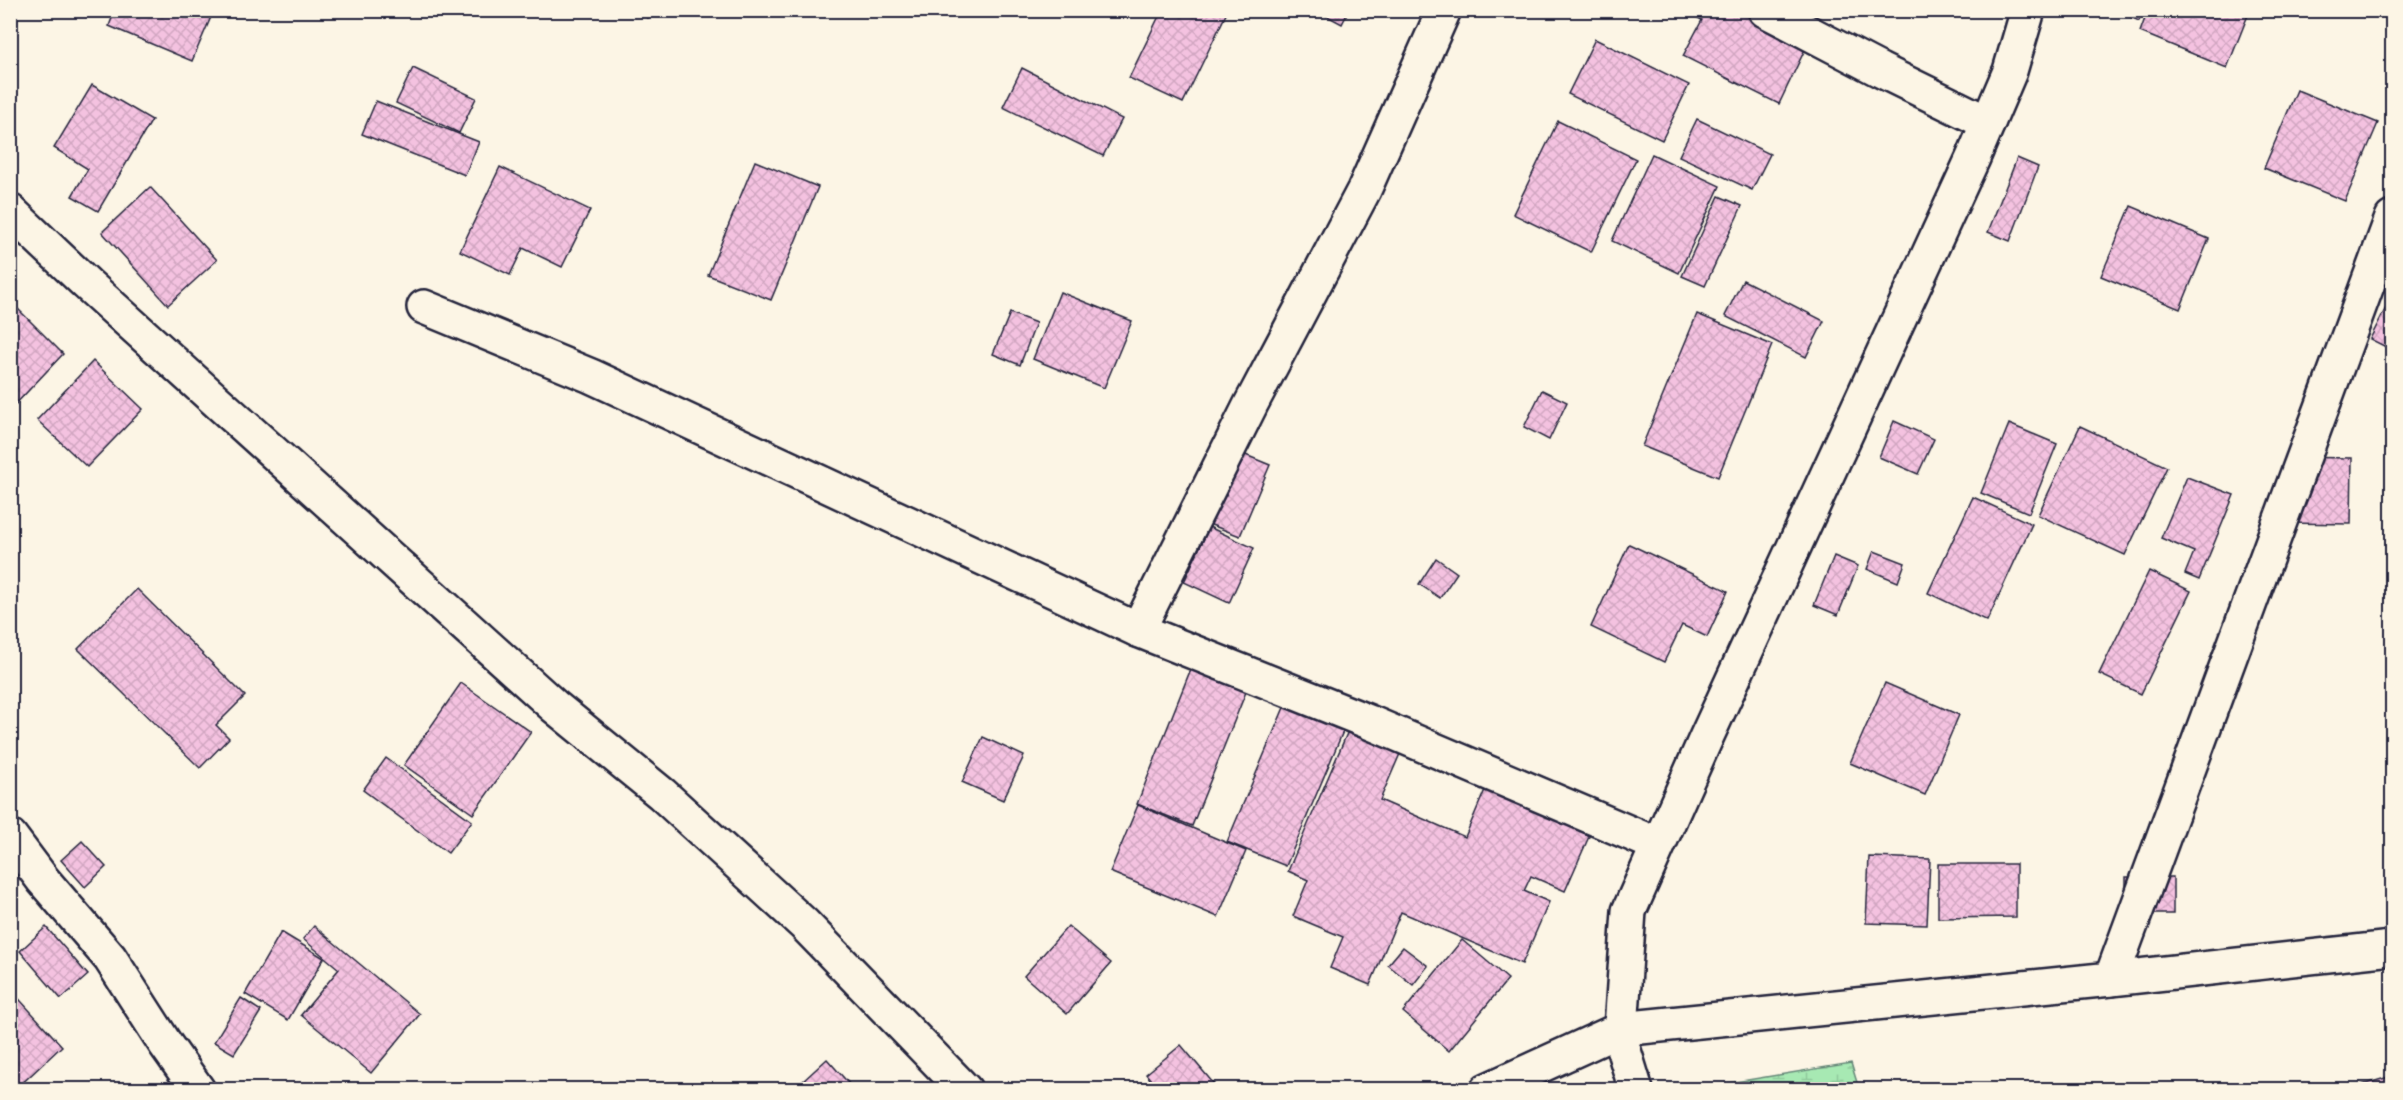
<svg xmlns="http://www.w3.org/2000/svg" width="2403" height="1100" viewBox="0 0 2403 1100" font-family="Kalam,sans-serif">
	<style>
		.wetland { fill: url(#wetland-marsh); stroke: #648677; stroke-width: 1.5 }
		.building { fill: url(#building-cross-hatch); stroke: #22223b; stroke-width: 1.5 }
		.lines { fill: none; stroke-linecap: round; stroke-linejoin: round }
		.street-casing { stroke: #22223b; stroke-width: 38 }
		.secondary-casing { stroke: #22223b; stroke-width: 38 }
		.street { stroke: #fcf5e5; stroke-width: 33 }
		.secondary { stroke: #fcf5e5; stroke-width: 33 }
	</style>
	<defs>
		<pattern id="wetland-marsh" width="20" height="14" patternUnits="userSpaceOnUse" patternTransform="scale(1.5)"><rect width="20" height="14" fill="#a7e9b3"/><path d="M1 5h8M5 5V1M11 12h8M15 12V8" fill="none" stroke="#8fc89b"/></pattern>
		<pattern id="building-cross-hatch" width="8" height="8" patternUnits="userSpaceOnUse" patternTransform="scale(1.5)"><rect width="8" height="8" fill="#f4c2e0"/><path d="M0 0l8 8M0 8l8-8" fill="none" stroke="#d1a6c1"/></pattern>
	</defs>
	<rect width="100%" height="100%" fill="#fcf5e5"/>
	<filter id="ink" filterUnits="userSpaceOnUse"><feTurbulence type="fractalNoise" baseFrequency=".0167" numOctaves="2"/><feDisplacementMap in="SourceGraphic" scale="12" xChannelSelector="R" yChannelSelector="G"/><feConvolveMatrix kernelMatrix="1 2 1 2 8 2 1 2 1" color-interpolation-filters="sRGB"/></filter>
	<g filter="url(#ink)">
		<!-- wetland -->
		<path class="wetland" d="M1851,1063L1859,1089H1693Z"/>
		<!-- building -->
		<g class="building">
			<path d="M115,10H214L192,61L109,26Z"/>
			<path d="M633,10H652L648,18Z"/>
			<path d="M1162,10H1228L1183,103L1129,78Z"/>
			<path d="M1316,10H1349L1342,24Z"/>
			<path d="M1683,10H1741L1808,43L1779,104L1683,56L1702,20Z"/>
			<path d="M2115,10H2143L2139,21Z"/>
			<path d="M2148,10H2250L2227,68L2140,32Z"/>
			<path d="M1595,39L1689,85L1662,140L1568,94Z"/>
			<path d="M413,68L476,98L459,133L396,103Z"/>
			<path d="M1022,68L1122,119L1103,156L1003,107Z"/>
			<path d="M92,85L152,120L98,211L72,196L88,169L54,148Z"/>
			<path d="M2297,90L2378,123L2345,201L2264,168Z"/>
			<path d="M376,101L479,142L465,175L362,134Z"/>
			<path d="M1697,119L1770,154L1752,190L1679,156Z"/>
			<path d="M1558,121L1636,159L1591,252L1513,214Z"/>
			<path d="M1652,154L1720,186L1679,273L1612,241Z"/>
			<path d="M2017,158L2038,167L2010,241L1988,232Z"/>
			<path d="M755,161L818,187L771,300L708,275Z"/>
			<path d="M500,167L590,210L562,267L523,248L510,275L460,251Z"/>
			<path d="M150,187L217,260L168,305L102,232Z"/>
			<path d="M1719,196L1742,206L1705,286L1682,276Z"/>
			<path d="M2131,206L2209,239L2180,309L2101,276Z"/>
			<path d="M1743,280L1824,321L1806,357L1725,316Z"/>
			<path d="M1060,292L1132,321L1104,388L1033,359Z"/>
			<path d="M2392,296V350L2370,339Z"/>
			<path d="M10,301L63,354L10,410Z"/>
			<path d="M1010,313L1036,323L1020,365L993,354Z"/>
			<path d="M1697,314L1772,345L1718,477L1642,446Z"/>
			<path d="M93,361L143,409L87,467L37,420Z"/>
			<path d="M1542,390L1567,402L1549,440L1524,427Z"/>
			<path d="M1894,421L1934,439L1918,474L1879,457Z"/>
			<path d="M2009,424L2057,444L2029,513L1981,493Z"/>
			<path d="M2080,426L2167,467L2125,555L2038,515Z"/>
			<path d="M1231,449L1270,465L1240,536L1201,521Z"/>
			<path d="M2286,457L2352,458L2351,524L2285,523Z"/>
			<path d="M2187,477L2234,495L2199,580L2185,574L2194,552L2161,538Z"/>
			<path d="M1973,497L2032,524L1987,621L1928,593Z"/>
			<path d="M1209,527L1254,548L1229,603L1184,582Z"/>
			<path d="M1629,544L1728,591L1707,637L1682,625L1664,662L1591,627Z"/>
			<path d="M1874,551L1905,563L1898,582L1867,569Z"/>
			<path d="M1834,556L1858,566L1838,615L1814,605Z"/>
			<path d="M1436,558L1457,573L1440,598L1419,584Z"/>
			<path d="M2149,571L2191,591L2141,694L2099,674Z"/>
			<path d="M137,589L245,696L216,725L229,738L200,768L78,649Z"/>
			<path d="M1198,651L1254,672L1192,826L1137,804Z"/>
			<path d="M461,683L531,732L473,814L404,765Z"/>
			<path d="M1885,683L1959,715L1925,795L1850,763Z"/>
			<path d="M1291,691L1350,715L1286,866L1227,842Z"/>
			<path d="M1354,717L1406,740L1380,800L1465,837L1490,778L1595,823L1565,891L1531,876L1524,891L1549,902L1522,964L1401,912L1370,985L1330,968L1343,937L1293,916L1308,880L1288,871Z"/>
			<path d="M983,737L1024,756L1003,800L962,782Z"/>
			<path d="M386,758L472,821L448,853L363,790Z"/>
			<path d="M1138,805L1246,851L1218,917L1110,872Z"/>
			<path d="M82,841L106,867L85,887L61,860Z"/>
			<path d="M1869,857L1930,859L1927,925L1866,923Z"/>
			<path d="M1938,864H2016V917L1938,918Z"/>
			<rect x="2126" y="877" width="47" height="37"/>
			<path d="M314,926L420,1014L371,1073L301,1015L339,969L303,939Z"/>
			<path d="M1068,926L1111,963L1067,1014L1024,976Z"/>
			<path d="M46,927L88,975L61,999L20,951Z"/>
			<path d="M281,932L324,958L288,1020L245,994Z"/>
			<path d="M1462,940L1508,979L1449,1051L1403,1012Z"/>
			<path d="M1403,947L1428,966L1413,985L1388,965Z"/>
			<path d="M10,989L62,1046L15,1090H10Z"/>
			<path d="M241,998L261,1011L234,1054L214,1042Z"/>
			<path d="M1181,1045L1219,1090H1159L1146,1074Z"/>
			<path d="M827,1059L851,1086L846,1090H809L802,1082Z"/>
			<path d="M2392,1076V1090H2345Z"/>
		</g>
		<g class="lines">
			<!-- street casing -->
			<g class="street-casing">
				<g id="street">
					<path d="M1765,10L1880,70L1988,123"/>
					<path d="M10,211L87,284L554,706L662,794L804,924L965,1090"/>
					<path d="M424,307L591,376L1138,630L1369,722L1658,845"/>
					<path d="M1138,630L1251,404L1364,190L1444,10"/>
					<path d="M10,836L43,880L110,958L166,1045L198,1090"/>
					<path d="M2111,979L2392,218"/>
					<path d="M1621,1029V1041L1636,1090"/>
				</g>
			</g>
			<!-- secondary casing -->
			<g class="secondary-casing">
				<g id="secondary">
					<path d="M1621,1029L1629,911L1706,738L1973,158L2010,71L2028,10"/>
					<path d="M1487,1090L1621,1029L2111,979L2392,948"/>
				</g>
			</g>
			<!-- street -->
			<use href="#street" class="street"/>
			<!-- secondary -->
			<use href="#secondary" class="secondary"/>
		</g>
	</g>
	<!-- margin -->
	<rect width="2403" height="1100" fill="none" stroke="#fcf5e5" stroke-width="36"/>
	<rect x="18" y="18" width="2367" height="1064" fill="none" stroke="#22223b" stroke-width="2" filter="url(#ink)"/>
</svg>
